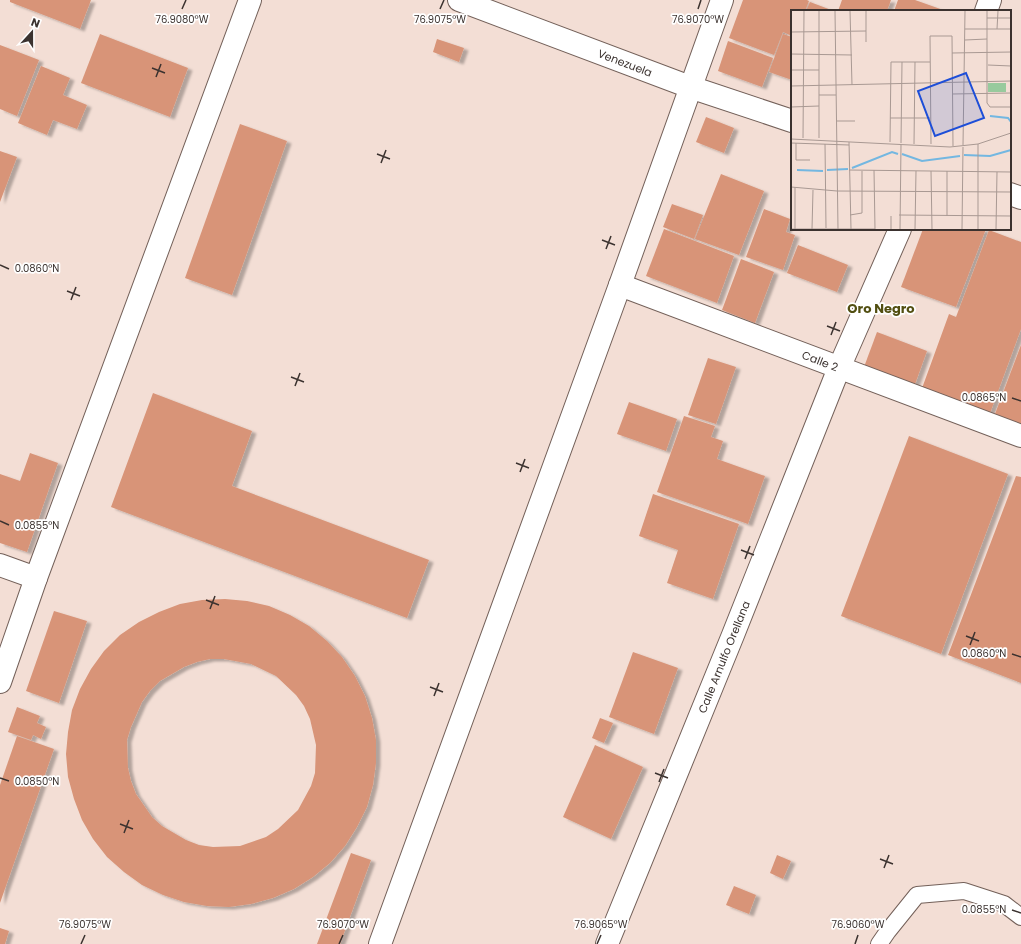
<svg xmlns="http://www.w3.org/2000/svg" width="1021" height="944" viewBox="0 0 1021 944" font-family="Poppins,sans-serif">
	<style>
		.building { fill: #d89478; fill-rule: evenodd; filter: url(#shadow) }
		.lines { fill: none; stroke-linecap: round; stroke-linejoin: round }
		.lane-casing { stroke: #736059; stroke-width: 18 }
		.street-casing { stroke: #736059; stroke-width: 24 }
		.lane { stroke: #fff; stroke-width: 16 }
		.street { stroke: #fff; stroke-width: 22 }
		.ticks { fill: none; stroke: #3b322f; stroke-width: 1.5 }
		.labels { text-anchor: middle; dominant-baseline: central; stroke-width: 3.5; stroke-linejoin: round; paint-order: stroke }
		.street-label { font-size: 11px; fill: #3b322f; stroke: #fff }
		.quarter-label { font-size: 13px; font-weight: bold; fill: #514e10; stroke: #fff }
		.inset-river { fill: none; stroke: #73b7e1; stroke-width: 2 }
		.inset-road { fill: none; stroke: #a99993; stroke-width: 1 }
		.view { fill: #1d4ed8; fill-opacity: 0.15; stroke: #1d4ed8; stroke-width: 2 }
		.inset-edge { fill: none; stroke: #3b322f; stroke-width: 2 }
		.ticks-label { font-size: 10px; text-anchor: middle; fill: #3b322f; stroke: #fff; stroke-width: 3.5; stroke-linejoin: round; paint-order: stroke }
	</style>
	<defs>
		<filter id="shadow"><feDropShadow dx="4.5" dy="2.5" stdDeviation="1" flood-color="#0004"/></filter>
	</defs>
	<rect width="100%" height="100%" fill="#f3ded5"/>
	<!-- building -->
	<g class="building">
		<path d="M10,0H91L80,29L10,2Z"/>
		<path d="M743,0H807L809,1L805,11H792V36L783,32L774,55L729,38Z"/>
		<path d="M842,0H891L887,11H838Z"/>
		<path d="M898,0H915L946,11H894Z"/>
		<path d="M810,2L834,11H806Z"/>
		<path d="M100,34L188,68L170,117L81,83Z"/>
		<path d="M783,34L792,37V80L769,72Z"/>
		<path d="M437,39L464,48L459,62L433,52Z"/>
		<path d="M728,41L773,58L762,87L718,71Z"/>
		<path d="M0,45L39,60L17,116L0,109Z"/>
		<path d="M41,66L70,78L63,95L87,105L77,129L53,120L47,135L18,123Z"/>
		<path d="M706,117L734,128L724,153L696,142Z"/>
		<path d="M240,124L287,141L232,295L185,278Z"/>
		<path d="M0,151L17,157L0,202Z"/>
		<path d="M721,174L764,191L739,255L695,239Z"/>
		<path d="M672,204L703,215L694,239L663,227Z"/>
		<path d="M764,209L790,219L786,232L795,235L783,270L746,257Z"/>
		<path d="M664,229L734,256L717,303L646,276Z"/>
		<path d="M923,229H986L956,307L901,287Z"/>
		<path d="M989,230L1021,242V329L989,416L921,391L949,314L956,317Z"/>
		<path d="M798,245L848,265L837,292L787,273Z"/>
		<path d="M741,259L774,272L755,323L722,310Z"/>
		<path d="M877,332L927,351L914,387L864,367Z"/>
		<path d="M1021,345V424L995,414Z"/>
		<path d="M708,358L736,367L716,424L688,415Z"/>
		<path d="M153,393L252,431L232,486L429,560L407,618L111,507Z"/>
		<path d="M629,402L677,419L666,451L617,434Z"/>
		<path d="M684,416L715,426L711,437L723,441L717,459L765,476L748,524L657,492Z"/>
		<path d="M909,436L1008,474L941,654L841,616Z"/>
		<path d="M30,453L58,463L27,552L0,543V474L20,481Z"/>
		<path d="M1016,476L1021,477V683L948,655Z"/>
		<path d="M653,494L739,524L713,599L667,583L678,550L639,536Z"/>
		<path d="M225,599L247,601L269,606L290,615L309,626L327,641L342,657L355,676L365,696L372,718L376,740V763L373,785L367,807L357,827L345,846L330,863L313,877L294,889L273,898L251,904L229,907L207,906L184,902L163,895L142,885L124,872L107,857L93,839L82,820L74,799L68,777L66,754L68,732L72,710L80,689L91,669L104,651L120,635L139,622L159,612L180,604L202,600ZM210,659H224L251,664L276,676L296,695L304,706L310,719L316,745L315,773L311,786L298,810L278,829L266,837L240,846L213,847L199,845L186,840L162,826L152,817L136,794L131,781L128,768L127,740L131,727L142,702L150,691L160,681L184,667L197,662Z"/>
		<path d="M54,611L87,621L59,703L26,691Z"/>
		<path d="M633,652L678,668L654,734L609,717Z"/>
		<path d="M17,707L40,716L37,723L46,727L41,739L33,735L31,740L8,732Z"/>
		<path d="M600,718L613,723L604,743L592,738Z"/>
		<path d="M17,736L54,749L0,903V785Z"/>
		<path d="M595,745L643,767L611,839L563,817Z"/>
		<path d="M351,853L371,860L340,944H317Z"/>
		<path d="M777,855L791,861L783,879L770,873Z"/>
		<path d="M734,886L756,895L749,914L726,905Z"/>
		<path d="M0,928L9,931L5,944H0Z"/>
	</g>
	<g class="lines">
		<!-- lane casing -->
		<g class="lane-casing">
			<path id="lane" d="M879,944L888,931L917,895L964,891L1004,904L1021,917"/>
		</g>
		<!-- street casing -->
		<g class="street-casing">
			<g id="street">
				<path d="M459,0L690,87L792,121"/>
				<path d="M986,11L990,0"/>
				<path d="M1010,194L1021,198"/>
				<path d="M620,285L1021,436"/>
				<path d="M0,565L36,578"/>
				<path d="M0,682L36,578L250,0"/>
				<path d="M380,944L620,285L722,0"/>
				<path d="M607,944L733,635L839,368L900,229"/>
			</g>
		</g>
		<!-- lane -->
		<use href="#lane" class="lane"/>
		<!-- street -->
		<use href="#street" class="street"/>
	</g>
	<!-- ticks -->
	<path class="ticks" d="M182,9L186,0M440,9L444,0M698,9L701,0M152,68L165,73M156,77L161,64M377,154L390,159M381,163L386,150M602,240L615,245M606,249L611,236M0,265L9,269M67,291L80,296M71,300L76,287M827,326L840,331M831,335L836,322M291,377L304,382M295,386L300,373M1012,398L1021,401M516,463L529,468M520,472L525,459M0,521L9,525M741,550L754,555M745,559L750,546M206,600L219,605M210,609L215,596M966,636L979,641M970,645L975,632M1012,654L1021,657M430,687L443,692M434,696L439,683M655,773L668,778M0,778L9,781M659,782L664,769M120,824L133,829M124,833L129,820M880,859L893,864M884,868L889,855M1012,910L1021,913M81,944L85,935M339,944L343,935M597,944L601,935M855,944L858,935"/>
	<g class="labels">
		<!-- street labels -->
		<g class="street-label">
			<text transform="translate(625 63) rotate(21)">Venezuela</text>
			<text transform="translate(820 361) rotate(21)">Calle 2</text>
			<text transform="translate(724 657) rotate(-68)">Calle Arnulfo Orellana</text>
		</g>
		<!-- quarter labels -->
		<g class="quarter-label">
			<text x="881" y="308">Oro Negro</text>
		</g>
	</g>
	<!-- overview -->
	<g transform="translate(791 10)">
		<rect width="220" height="220" fill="#f3ded5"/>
		<path d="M197,73H215V82H197Z" fill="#98ca9d"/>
		<path class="inset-river" d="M199,106L217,108L220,112M111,144L131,151L169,146M173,145L199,146L220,140M61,158L101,142L107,144M6,160L32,161M36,160L57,159"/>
		<path class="inset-road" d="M28,1V128M44,1L47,219M59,1L61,75M196,1V93L199,97H220M196,8H220M174,19H220M206,19L207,1M0,22L75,21M174,30L196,29M75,32V1M161,43L220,42M0,44L61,45M197,55L220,56M0,60H28M0,76L220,71M161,84L220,83M28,85H45M0,97L28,96M99,108H139M45,111H64M12,128L13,1M0,129L159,137L187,134L220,123M58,132L60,219M99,132L100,52H139M0,133L58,135M5,133V150H19M110,133L111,52M34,134L35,218M123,134L124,52M140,134L139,26H161L162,136M187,134V219M172,135L174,1M58,160L220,162M83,160L84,219M140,161L141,219M0,177L46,181L220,182M4,177V219M59,205L71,203V161M108,205L220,206M100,206V219M156,206V161M0,219H84M21,219L22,180M109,219L110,135M124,219L125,161M171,219L172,137M205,219L206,162"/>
		<path class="view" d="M175,63L193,108L144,126L127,81Z"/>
		<rect width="220" height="220" class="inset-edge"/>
	</g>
	<g class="ticks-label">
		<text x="182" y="23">76.9080°W</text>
		<text x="440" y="23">76.9075°W</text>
		<text x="698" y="23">76.9070°W</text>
		<text x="37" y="272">0.0860°N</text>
		<text x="984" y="401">0.0865°N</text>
		<text x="37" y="529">0.0855°N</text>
		<text x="984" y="657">0.0860°N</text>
		<text x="37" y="785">0.0850°N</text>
		<text x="984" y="913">0.0855°N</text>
		<text x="85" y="928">76.9075°W</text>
		<text x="343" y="928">76.9070°W</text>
		<text x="601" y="928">76.9065°W</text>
		<text x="858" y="928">76.9060°W</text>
	</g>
	<!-- north arrow -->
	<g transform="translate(32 32) rotate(21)" stroke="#ffffff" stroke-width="3" paint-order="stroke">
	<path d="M0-3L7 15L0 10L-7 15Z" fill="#3b322f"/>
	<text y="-6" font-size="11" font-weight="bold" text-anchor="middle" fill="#3b322f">N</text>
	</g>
</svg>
